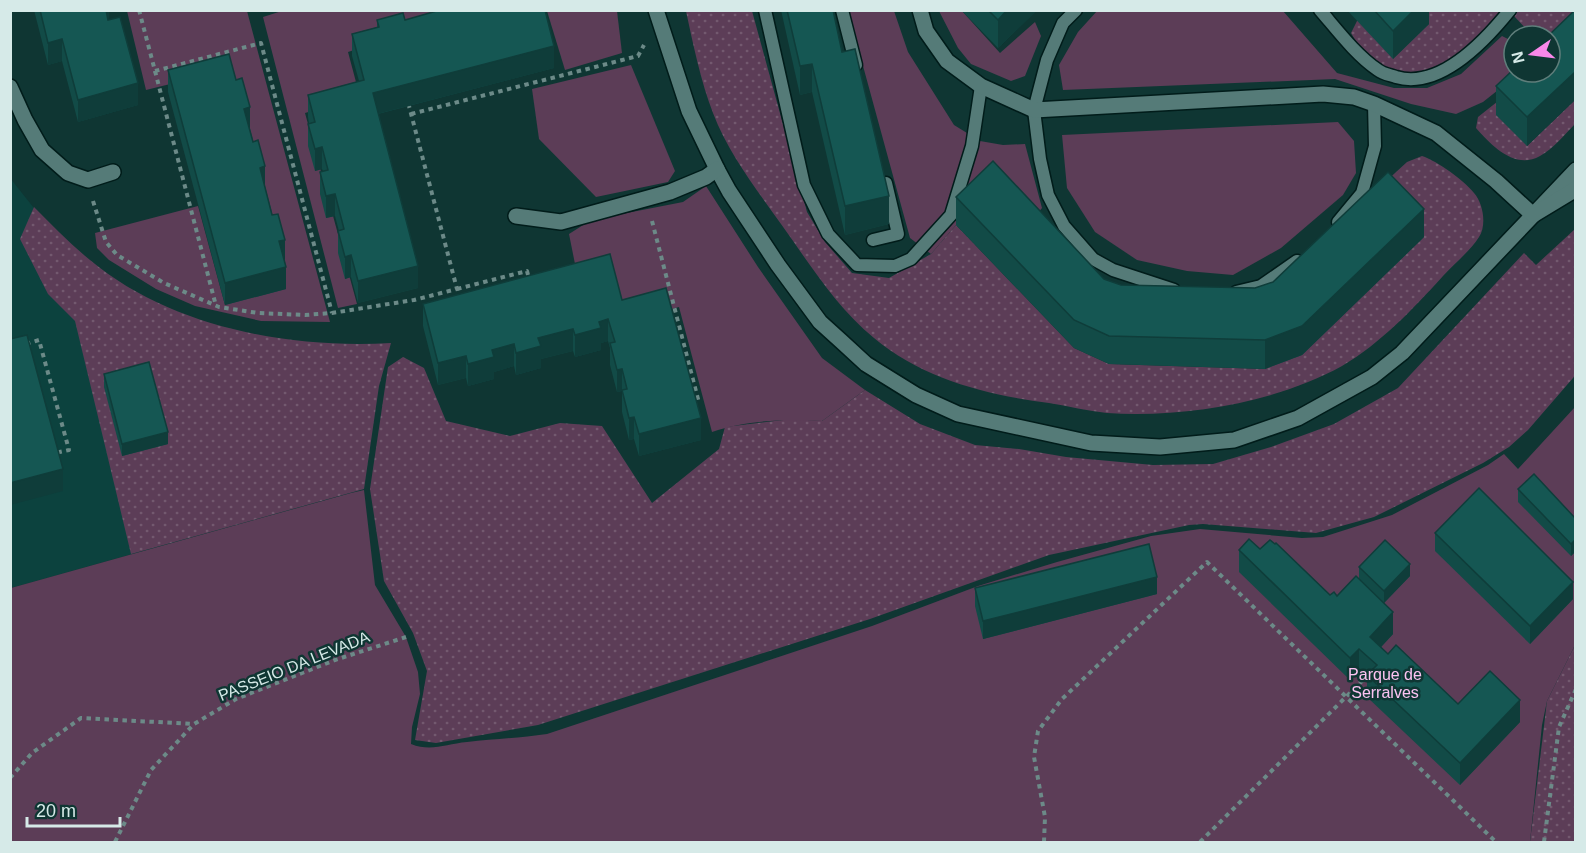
<svg xmlns="http://www.w3.org/2000/svg" width="1586" height="853" viewBox="0 0 1586 853" font-family="Helvetica,sans-serif">
	<style>
		.built { fill: #0c423e }
		.grass { fill: url(#grass-dots) }
		.green { fill: #5c3d57 }
		.lines { fill: none; stroke-linecap: round; stroke-linejoin: round }
		.service-casing { stroke: #011c1a; stroke-width: 15 }
		.minor-casing { stroke: #011c1a; stroke-width: 18 }
		.path { stroke: #6c8a88; stroke-width: 4; stroke-dasharray: 4.5 4.5; stroke-linecap: butt }
		.service { stroke: #557b78; stroke-width: 12 }
		.minor { stroke: #557b78; stroke-width: 15 }
		.wall { fill: #124b47 }
		.shaded-wall { fill: #0f3d3a }
		.building { fill: #155753; stroke: #0f3d3a; stroke-width: 1.5 }
		.labels { text-anchor: middle; dominant-baseline: central; stroke-width: 5; stroke-linejoin: round; paint-order: stroke }
		.street-label { font-size: 16px; fill: #d6eae8; stroke: #0f3633 }
		.park-label { font-size: 16px; fill: #fcc3f2; stroke: #0f3633 }
	</style>
	<defs>
		<pattern id="grass-dots" width="8" height="8" patternUnits="userSpaceOnUse" patternTransform="scale(1.5)"><rect width="8" height="8" fill="#5c3d57"/><path d="M2 2h.1M6 6h.1" fill="none" stroke="#73596f" stroke-width="1.8" stroke-linecap="round"/></pattern>
	</defs>
	<rect width="100%" height="100%" fill="#0f3633"/>
	<!-- built -->
	<path class="built" d="M10,178L49,227L90,265L170,313L375,390L364,489L11,588Z"/>
	<!-- grass -->
	<g class="grass">
		<path d="M686,11H752L807,212L825,242L852,273L889,278L931,254L956,225L1074,348L1109,364L1265,369L1371,195L1407,162L1422,156C1437,161 1464,180 1474,193C1483,203 1487,225 1479,237C1471,250 1454,264 1443,276C1413,309 1381,343 1342,366C1275,403 1183,418 1107,413C1088,411 1068,406 1049,403C987,395 923,379 874,338C836,307 809,263 781,224C757,190 728,153 713,113C701,82 693,44 686,11Z"/>
		<path d="M1417,11H1500C1490,24 1480,39 1467,50C1462,55 1454,58 1447,62C1407,85 1373,73 1351,33L1357,21Z"/>
		<path d="M1518,11H1575L1550,36H1533L1514,16Z"/>
		<path d="M1507,94L1527,146L1575,100V124C1565,134 1553,149 1540,156C1515,170 1492,146 1476,128L1478,117Z"/>
		<path d="M34,207C52,225 70,244 90,260C170,327 289,349 391,343L379,386L364,489L131,554L75,321L48,294L20,239Z"/>
		<path d="M1575,229L1576,374L1573,378L1528,430L1509,447L1483,463L1374,517L1316,533L1203,524L1189,525L1049,555L870,619L538,725L436,743L415,740L427,671L413,633L384,581L370,489L388,367L403,357L424,368L446,421L510,436L560,423L602,426L652,503L719,449L725,427L792,419L822,421L865,390L920,424L975,445L1019,449L1066,457L1153,465L1213,464L1271,447L1334,424L1398,388L1524,253L1536,265Z"/>
		<path d="M1575,645V842H1530L1547,701Z"/>
	</g>
	<!-- green -->
	<g class="green">
		<path d="M285,10L476,11L348,52L360,97L305,113L357,304L338,308L263,17Z"/>
		<path d="M127,11H247L330,322L261,321L195,306L156,289L109,260L97,248L95,233L198,206L225,305L227,70L146,90Z"/>
		<path d="M547,11H617L622,53L565,70Z"/>
		<path d="M848,11H894L908,52L954,125L980,141L1003,145L1025,144L1042,208L1027,226L993,190L956,225L931,254L910,238Z"/>
		<path d="M939,11H962L1000,53L1035,22L1041,36L1025,76L1011,81L971,64L958,48Z"/>
		<path d="M1097,11H1283L1337,73L1394,88H1427L1461,74L1502,36L1512,41V79L1483,102L1456,114L1411,104L1335,79L1063,90L1059,65L1078,32Z"/>
		<path d="M631,65L675,171L668,182L596,197L539,139L532,89Z"/>
		<path d="M1338,122L1354,141L1356,173L1343,195L1281,248L1233,275L1187,271L1137,260L1095,232L1067,188L1062,135Z"/>
		<path d="M706,186L758,267L822,358L865,390L822,421C786,419 746,420 712,432L679,307L622,322L579,284L569,234L591,220L683,202Z"/>
		<path d="M1575,407V645L1547,701L1542,725L1530,842H11V588L351,493L364,490L375,585L406,637L418,672L420,694L412,727L411,744C431,752 446,744 467,742C494,739 520,738 547,734L872,626L978,586L1057,562L1151,536L1200,529L1302,538L1323,537L1392,515L1488,465L1504,454L1518,469Z"/>
	</g>
	<g class="lines">
		<!-- service casing -->
		<g class="service-casing">
			<g id="service">
				<path d="M765,10L804,185L828,234L857,265L895,266L911,259L951,215L972,146L981,86"/>
				<path d="M842,10L856,65"/>
				<path d="M1076,10L1063,23L1047,60L1034,110L1040,159L1048,195L1064,226L1093,259L1113,270L1174,290"/>
				<path d="M1320,10C1338,31 1356,55 1378,70C1383,74 1390,75 1396,77C1440,90 1485,41 1510,10"/>
				<path d="M1338,222L1362,193L1375,146L1374,104"/>
				<path d="M873,240L898,234L886,183"/>
				<path d="M1236,292L1261,286L1297,261"/>
			</g>
		</g>
		<!-- minor casing -->
		<g class="minor-casing">
			<g id="minor">
				<path d="M656,10L689,111L717,169L729,191L778,265L820,322L841,341L866,364L916,395L958,414L1091,443L1160,447L1234,440L1298,418L1372,377L1402,353L1576,170"/>
				<path d="M920,10L926,31L947,61L981,86L1034,110L1323,94L1354,97L1374,104L1436,133L1496,181L1533,215L1576,189"/>
				<path d="M10,87L25,120L42,150L68,173L88,180L113,172"/>
				<path d="M516,216L561,222L670,192L706,177L717,169"/>
			</g>
		</g>
		<!-- path -->
		<g class="path">
			<path d="M139,10L155,71L261,43L332,313"/>
			<path d="M155,71L216,306"/>
			<path d="M411,114L638,56L644,45"/>
			<path d="M93,201L106,242L117,255L164,283L219,307L258,313L305,315L332,313L414,300L457,289L409,106"/>
			<path d="M652,221L699,403"/>
			<path d="M457,289L527,271L529,279"/>
			<path d="M26,344L39,340L69,450L55,453"/>
			<path d="M10,778L32,753L81,718L194,724"/>
			<path d="M115,842L151,770L194,724L236,699L335,660L406,637"/>
			<path d="M1044,842L1045,817L1034,757L1038,731L1062,699L1207,562L1496,842"/>
			<path d="M1200,842L1365,678"/>
			<path d="M1544,842L1559,727L1576,689"/>
		</g>
		<!-- service -->
		<use href="#service" class="service"/>
		<!-- minor -->
		<use href="#minor" class="minor"/>
	</g>
	<!-- wall -->
	<g class="wall">
		<path d="M34,10H109V20L138,105L78,122L62,61L48,65Z"/>
		<path d="M437,10H545L554,68L378,114L418,288L358,303L351,277L345,279L338,253V231H339L335,216L326,218L320,194V172L323,171L322,169L315,171L308,146V124H309L308,117V95L359,81L352,56V34L377,27V20H405L437,12Z"/>
		<path d="M781,10H833L842,52L889,224L845,235L812,92L800,95Z"/>
		<path d="M961,10H1037L998,48Z"/>
		<path d="M1347,10H1429V24L1393,59Z"/>
		<path d="M168,70L250,129L285,262L286,289L225,305L168,92Z"/>
		<path d="M1550,72L1527,146L1496,115V86Z"/>
		<path d="M956,197L1104,279L1121,285L1255,288L1424,237L1302,355L1265,369L1109,364L1074,348L956,225Z"/>
		<path d="M622,300L701,440L639,456L634,439L629,440L622,412V391L617,392L610,365V348L608,341L601,343V350L575,357L573,351L541,359V368L516,375L514,366L494,372V379L468,386L466,378L438,385L423,326V304Z"/>
		<path d="M104,374L168,444L122,456L104,387Z"/>
		<path d="M1518,489L1575,518V552L1571,556L1518,502Z"/>
		<path d="M1435,533L1573,599L1530,644L1435,551Z"/>
		<path d="M1260,549L1330,595L1337,596L1359,580V567L1410,576L1384,603L1393,634L1381,647L1388,654L1458,704L1520,722L1460,785L1367,697V679L1359,671L1350,680L1239,572V550Z"/>
		<path d="M975,588L1157,594L983,639L975,606Z"/>
	</g>
	<!-- shaded-wall -->
	<g class="shaded-wall">
		<path d="M103,10H109V20L103,22Z"/>
		<path d="M1007,10H1037L998,48V20Z"/>
		<path d="M1414,10H1429V24L1393,59V31Z"/>
		<path d="M62,39V61L48,65V43Z"/>
		<path d="M554,46V68L373,115V93Z"/>
		<path d="M812,64V92L800,95V66Z"/>
		<path d="M1575,72V100L1527,146V117Z"/>
		<path d="M138,83V105L78,122V100Z"/>
		<path d="M250,107V129L244,131V109Z"/>
		<path d="M322,147V169L315,171V149Z"/>
		<path d="M265,166V189L260,168Z"/>
		<path d="M335,194V216L326,218V196Z"/>
		<path d="M889,196V224L845,235V206Z"/>
		<path d="M1424,209V237L1302,355L1265,369V340Z"/>
		<path d="M285,240V262L279,241Z"/>
		<path d="M351,255V277L345,279V257Z"/>
		<path d="M418,266V288L358,303V281Z"/>
		<path d="M286,267V289L225,305V283Z"/>
		<path d="M608,319V341L601,343V350L575,357V335L599,322Z"/>
		<path d="M573,329V351L541,359V368L516,375V353L538,338Z"/>
		<path d="M514,344V366L494,372V379L468,386V364L492,350Z"/>
		<path d="M466,356V378L438,385V363Z"/>
		<path d="M622,369V391L617,392V370Z"/>
		<path d="M634,417V439L629,440V418Z"/>
		<path d="M701,418V440L639,456V434Z"/>
		<path d="M168,432V444L122,456V444Z"/>
		<path d="M63,469V491L10,505V483Z"/>
		<path d="M1575,540V552L1571,556V544Z"/>
		<path d="M1410,564V576L1384,603V591Z"/>
		<path d="M1157,577V594L983,639V621Z"/>
		<path d="M1573,582V599L1530,644V626Z"/>
		<path d="M1393,612V634L1370,659V637Z"/>
		<path d="M1359,649V671L1350,680V658Z"/>
		<path d="M1520,700V722L1460,785V763Z"/>
	</g>
	<!-- building -->
	<g class="building">
		<path d="M40,10H106L108,20L120,17L138,83L78,100L62,39L48,43Z"/>
		<path d="M440,10H545L554,46L373,93L418,266L358,281L351,255L345,257L338,231L344,229L335,194L326,196L320,172L328,170L322,147L315,149L308,124L315,122L308,95L364,80L352,34L379,27L377,20L403,13L405,20Z"/>
		<path d="M787,10H833L842,52L855,49L889,196L845,206L812,64L800,66Z"/>
		<path d="M988,10H1007L998,20Z"/>
		<path d="M1374,10H1414L1393,31Z"/>
		<path d="M1575,10V72L1527,117L1496,86L1514,69V72H1550V36H1548Z"/>
		<path d="M229,54L236,80L242,78L250,107L244,109L253,142L258,140L265,166L260,168L272,215L278,214L285,240L279,241L286,267L225,283L168,70Z"/>
		<path d="M993,161L1104,279L1121,285L1255,288L1273,282L1388,172L1424,209L1302,326L1265,340L1109,336L1074,320L956,197Z"/>
		<path d="M610,254L622,300L666,288L701,418L639,434L634,417L629,418L622,390L627,389L622,369L617,370L610,343L615,342L608,319L599,322L601,328L575,335L573,329L538,338L541,346L516,353L514,344L492,350L494,357L468,364L466,356L438,363L423,304Z"/>
		<path d="M27,335L63,469L10,483V339Z"/>
		<path d="M149,362L168,432L122,444L104,374Z"/>
		<path d="M1534,474L1575,518V540L1571,544L1518,489Z"/>
		<path d="M1479,488L1573,582L1530,626L1435,533Z"/>
		<path d="M1249,539L1260,549L1270,540L1275,544L1276,543L1330,595L1334,592L1337,596L1356,576L1393,612L1370,637L1388,654L1396,645L1458,704L1490,671L1520,700L1460,763L1367,675L1377,665L1359,649L1350,658L1239,550Z"/>
		<path d="M1385,540L1410,564L1384,591L1359,567Z"/>
		<path d="M1149,544L1157,577L983,621L975,588Z"/>
	</g>
	<g class="labels">
		<!-- street labels -->
		<g class="street-label">
			<text transform="translate(294 666) rotate(-22)">PASSEIO DA LEVADA</text>
		</g>
		<!-- park labels -->
		<g class="park-label">
			<text x="1385" y="674">Parque de<tspan x="1385" dy="18">Serralves</tspan></text>
		</g>
	</g>
	<!-- border -->
	<rect width="1586" height="853" fill="none" stroke="#d6eae8" stroke-width="24"/>
	<!-- north arrow -->
	<g transform="translate(1532 54) rotate(256)"><circle r="28" fill="#0f3633" stroke="#5f7e7b" stroke-width="1.5"/>
	<path d="M0-4.5L10 22L0 15L-10 22Z" fill="#f987e9"/>
	<text y="-9" font-size="16" font-weight="bold" text-anchor="middle" fill="#d6eae8">N</text>
	</g>
	<!-- scale -->
	<path d="M27 817v9h93v-9" fill="none" stroke="#d6eae8" stroke-width="3"/>
	<text x="36" y="817" font-size="18" fill="#d6eae8" stroke="#0f3633" stroke-width="4.5" paint-order="stroke">20 m</text>
</svg>
